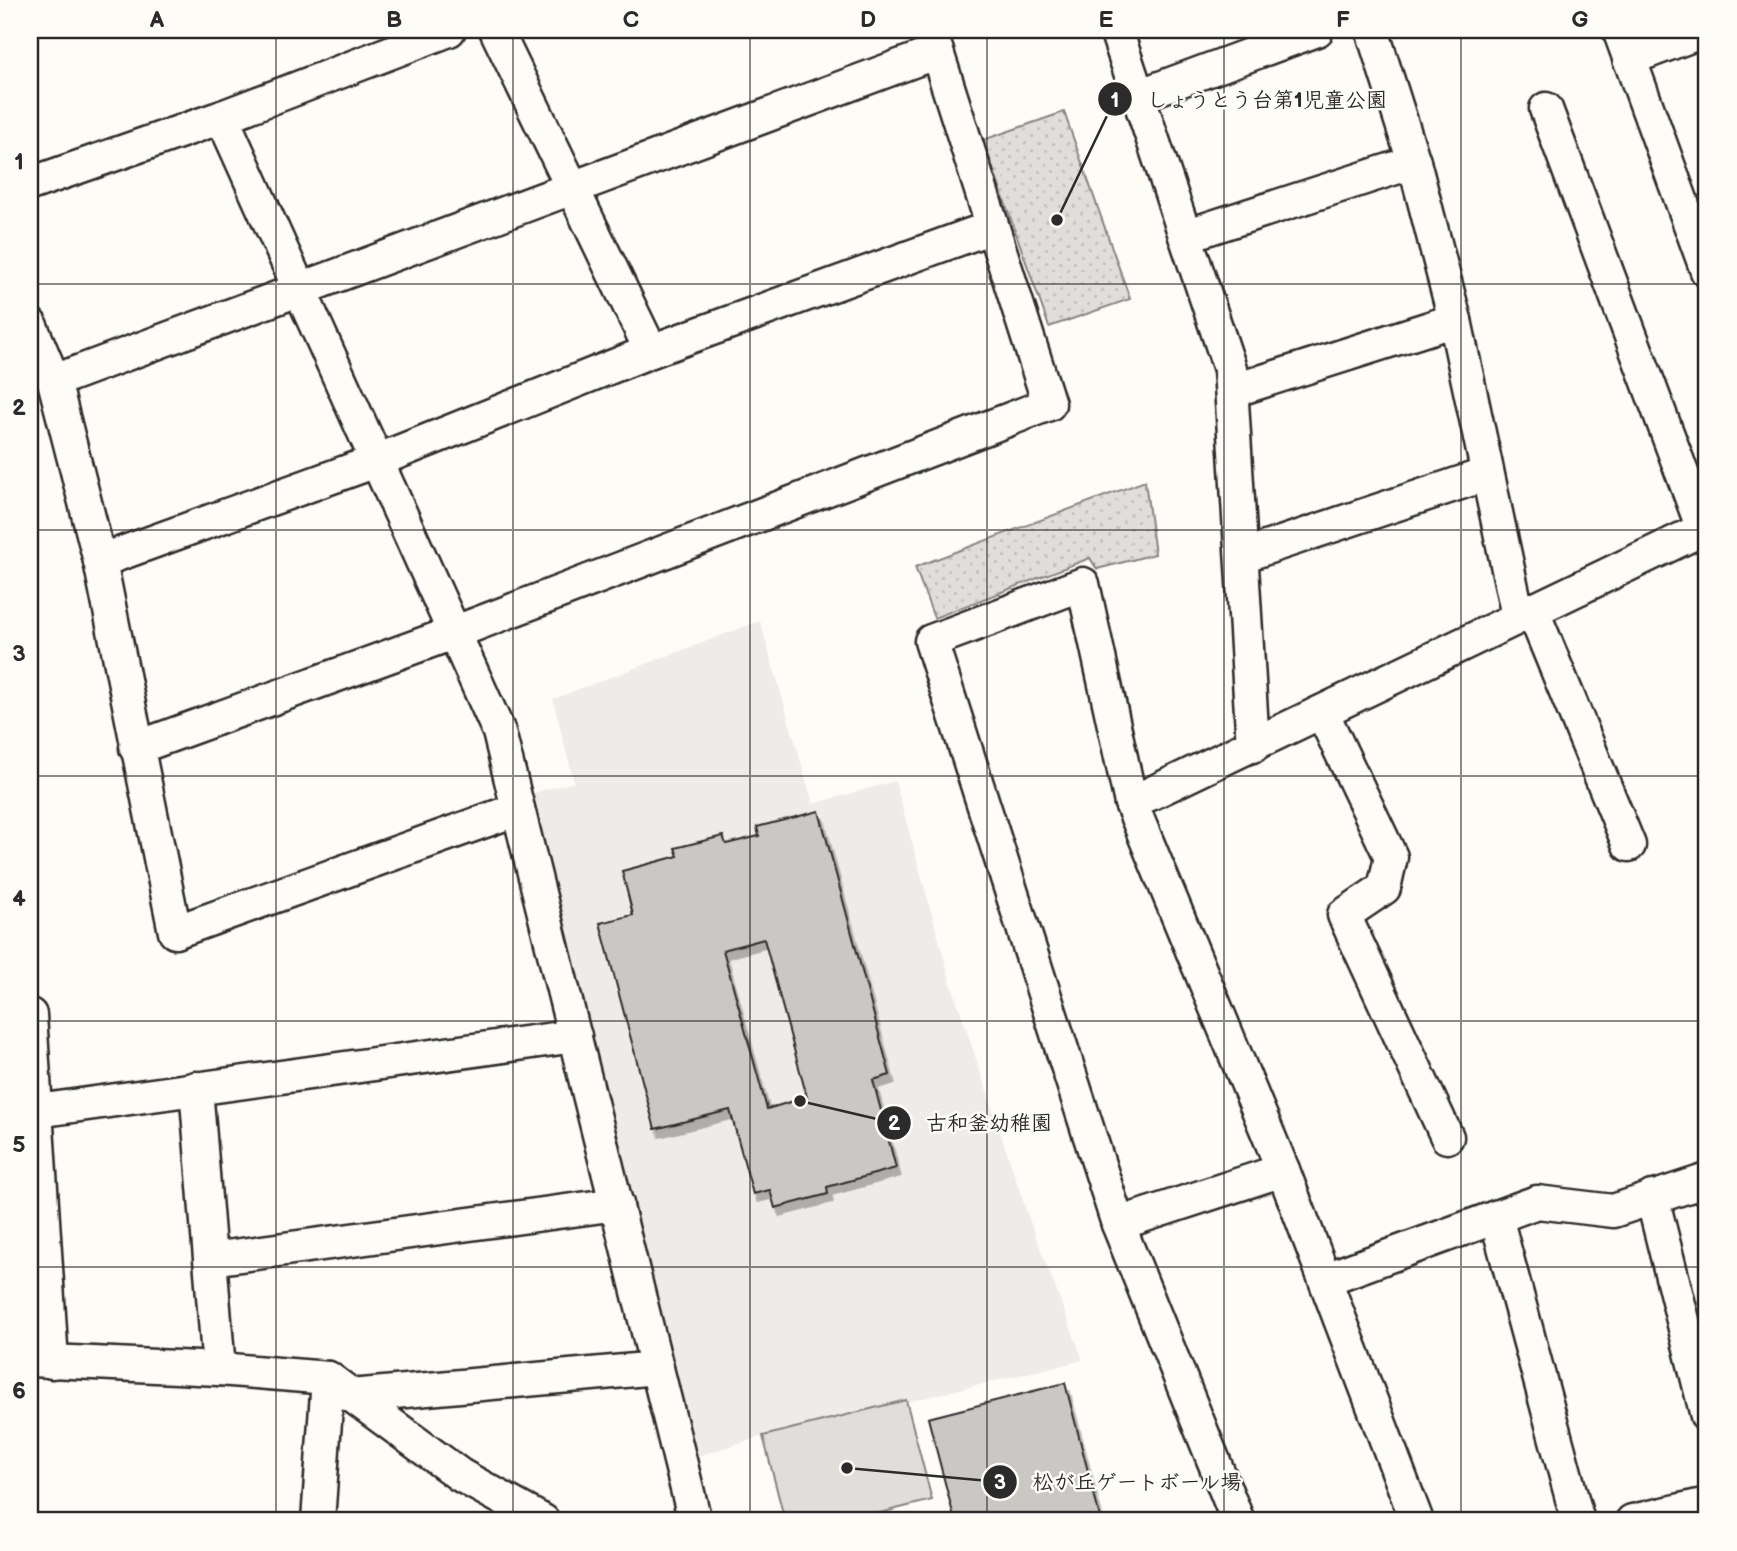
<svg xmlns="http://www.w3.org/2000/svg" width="1737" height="1551" viewBox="0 0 1737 1551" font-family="'Balsamiq Sans','Klee One',sans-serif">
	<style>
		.built { fill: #edece8 }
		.park { fill: url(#park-dots); stroke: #858482; stroke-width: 2 }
		.pitch { fill: #dfdeda; stroke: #858482; stroke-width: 2 }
		.building { fill: #c9c8c4; stroke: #2b2b2b; stroke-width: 2; fill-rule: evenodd; filter: url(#shadow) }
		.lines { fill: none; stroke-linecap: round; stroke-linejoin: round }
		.street-casing { stroke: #2b2b2b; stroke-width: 37 }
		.street { stroke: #fdfcf7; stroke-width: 32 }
		.grid { fill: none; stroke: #2b2b2b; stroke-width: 2; stroke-opacity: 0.55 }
		.leader { fill: none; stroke: #2b2b2b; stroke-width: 2.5 }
		.callout-dot { fill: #2b2b2b; stroke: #fdfcf7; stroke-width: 2.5 }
		.mark-label { font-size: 21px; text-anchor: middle; font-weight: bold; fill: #fff }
		.callout-label { font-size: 21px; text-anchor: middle; font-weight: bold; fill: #2b2b2b; stroke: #fdfcf7; stroke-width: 5; stroke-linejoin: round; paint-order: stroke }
		.neatline { fill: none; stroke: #2b2b2b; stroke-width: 2.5 }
		.grid-label { font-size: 23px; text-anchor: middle; font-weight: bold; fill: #2b2b2b }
	</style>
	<defs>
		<pattern id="park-dots" width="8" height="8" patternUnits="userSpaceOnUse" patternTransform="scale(1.75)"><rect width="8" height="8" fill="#dfdeda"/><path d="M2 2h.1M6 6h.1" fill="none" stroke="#c0bfbb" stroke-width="1.8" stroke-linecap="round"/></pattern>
		<filter id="shadow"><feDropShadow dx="4.5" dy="8" stdDeviation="0" flood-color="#0004"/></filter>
	</defs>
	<rect width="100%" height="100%" fill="#fdfcf7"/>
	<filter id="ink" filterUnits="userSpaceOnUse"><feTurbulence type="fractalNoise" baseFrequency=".0143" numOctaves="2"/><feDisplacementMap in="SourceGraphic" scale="14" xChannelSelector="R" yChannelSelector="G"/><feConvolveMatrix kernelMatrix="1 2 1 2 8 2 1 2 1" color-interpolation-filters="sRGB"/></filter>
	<g filter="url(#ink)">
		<!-- built -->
		<path class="built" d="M760,621L813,804L895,781L951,983L1029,1219L1083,1360L763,1436L698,1456L533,793L574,782L553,699Z"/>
		<!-- park -->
		<g class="park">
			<path d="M1064,112L1130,299L1049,327L983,140Z"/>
			<path d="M1145,481L1155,554L1097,569L1090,558L934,618L915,567Z"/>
		</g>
		<!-- pitch -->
		<path class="pitch" d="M906,1400L932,1500L848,1521H785L763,1436Z"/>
		<!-- building -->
		<g class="building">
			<path d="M819,811L890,1075L873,1080L896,1168L827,1187L828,1194L775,1208L770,1190L753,1194L730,1110L655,1129L600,923L633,915L622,871L678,856L675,848L723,836L726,844L759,836L757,827ZM764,939L807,1097L767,1109L723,950Z"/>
			<path d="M1065,1383L1101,1521H998L996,1516L974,1521H955L928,1418Z"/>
		</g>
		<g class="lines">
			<!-- street casing -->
			<g class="street-casing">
				<g id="street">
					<path d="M496,30L651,351"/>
					<path d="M1116,30L1230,369L1253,746"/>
					<path d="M1372,30L1414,162L1455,320L1518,616"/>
					<path d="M1619,30L1707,271"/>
					<path d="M1629,59L1706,30"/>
					<path d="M1138,96L1317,30"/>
					<path d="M1546,109L1703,529"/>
					<path d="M222,117L499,732L695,1521"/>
					<path d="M30,184L222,117L449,30"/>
					<path d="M1185,236L1414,162"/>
					<path d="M30,324L54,381L100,561L175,932L518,809"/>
					<path d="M54,381L937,52"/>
					<path d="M1232,391L1455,320"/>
					<path d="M1242,556L1487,474"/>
					<path d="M100,561L376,461L651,351L992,227"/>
					<path d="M1532,609L1629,845"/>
					<path d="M1322,712L1391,857L1384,888L1344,915L1447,1137"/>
					<path d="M136,748L453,633L1049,404L930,30"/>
					<path d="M1131,803L1707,527"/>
					<path d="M30,1015L52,1362"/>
					<path d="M196,1088L219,1369"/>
					<path d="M30,1112L575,1036"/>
					<path d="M1652,1197L1707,1416"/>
					<path d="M1496,1217L1578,1521"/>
					<path d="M1118,1224L1283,1170"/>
					<path d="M211,1259L617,1204"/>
					<path d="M1326,1279L1537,1202L1613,1211L1707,1180"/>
					<path d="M30,1360L219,1369L328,1378L460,1475L543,1521"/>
					<path d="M351,1396L657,1368"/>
					<path d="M318,1521L328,1378"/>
					<path d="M1238,1521L1118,1224L931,641L1083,584L1131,803L1283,1170L1417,1521"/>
					<path d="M1632,1521L1707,1504"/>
				</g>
			</g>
			<!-- street -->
			<use href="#street" class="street"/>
		</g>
	</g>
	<!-- grid -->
	<path class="grid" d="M276,30V1521M513,30V1521M750,30V1521M987,30V1521M1224,30V1521M1461,30V1521M30,284H1707M30,530H1707M30,776H1707M30,1021H1707M30,1267H1707"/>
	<!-- callouts -->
	<path class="leader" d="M1057 220L1115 99M800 1101L894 1123M847 1468L1000 1482"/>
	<g class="callout-dot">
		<circle cx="1057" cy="220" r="7"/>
		<circle cx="800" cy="1101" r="7"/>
		<circle cx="847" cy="1468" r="7"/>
		<circle cx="1115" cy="99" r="18"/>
		<circle cx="894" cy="1123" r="18"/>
		<circle cx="1000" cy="1482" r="18"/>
	</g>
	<g class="mark-label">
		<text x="1115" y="107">1</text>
		<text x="894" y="1130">2</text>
		<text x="1000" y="1489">3</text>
	</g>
	<g class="callout-label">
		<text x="1267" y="107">しょうとう台第1児童公園</text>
		<text x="989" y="1130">古和釜幼稚園</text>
		<text x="1137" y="1489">松が丘ゲートボール場</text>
	</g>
	<!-- margin -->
	<rect width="1737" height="1551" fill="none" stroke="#fdfcf7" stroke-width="77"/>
	<rect x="38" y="38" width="1660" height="1474" class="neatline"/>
	<g class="grid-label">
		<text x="157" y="27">A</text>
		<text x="394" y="27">B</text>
		<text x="631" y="27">C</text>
		<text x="868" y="27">D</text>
		<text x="1106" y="27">E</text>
		<text x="1343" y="27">F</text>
		<text x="1580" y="27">G</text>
		<text x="19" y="169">1</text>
		<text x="19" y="415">2</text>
		<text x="19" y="661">3</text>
		<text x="19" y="906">4</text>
		<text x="19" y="1152">5</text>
		<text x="19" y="1398">6</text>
	</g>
</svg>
